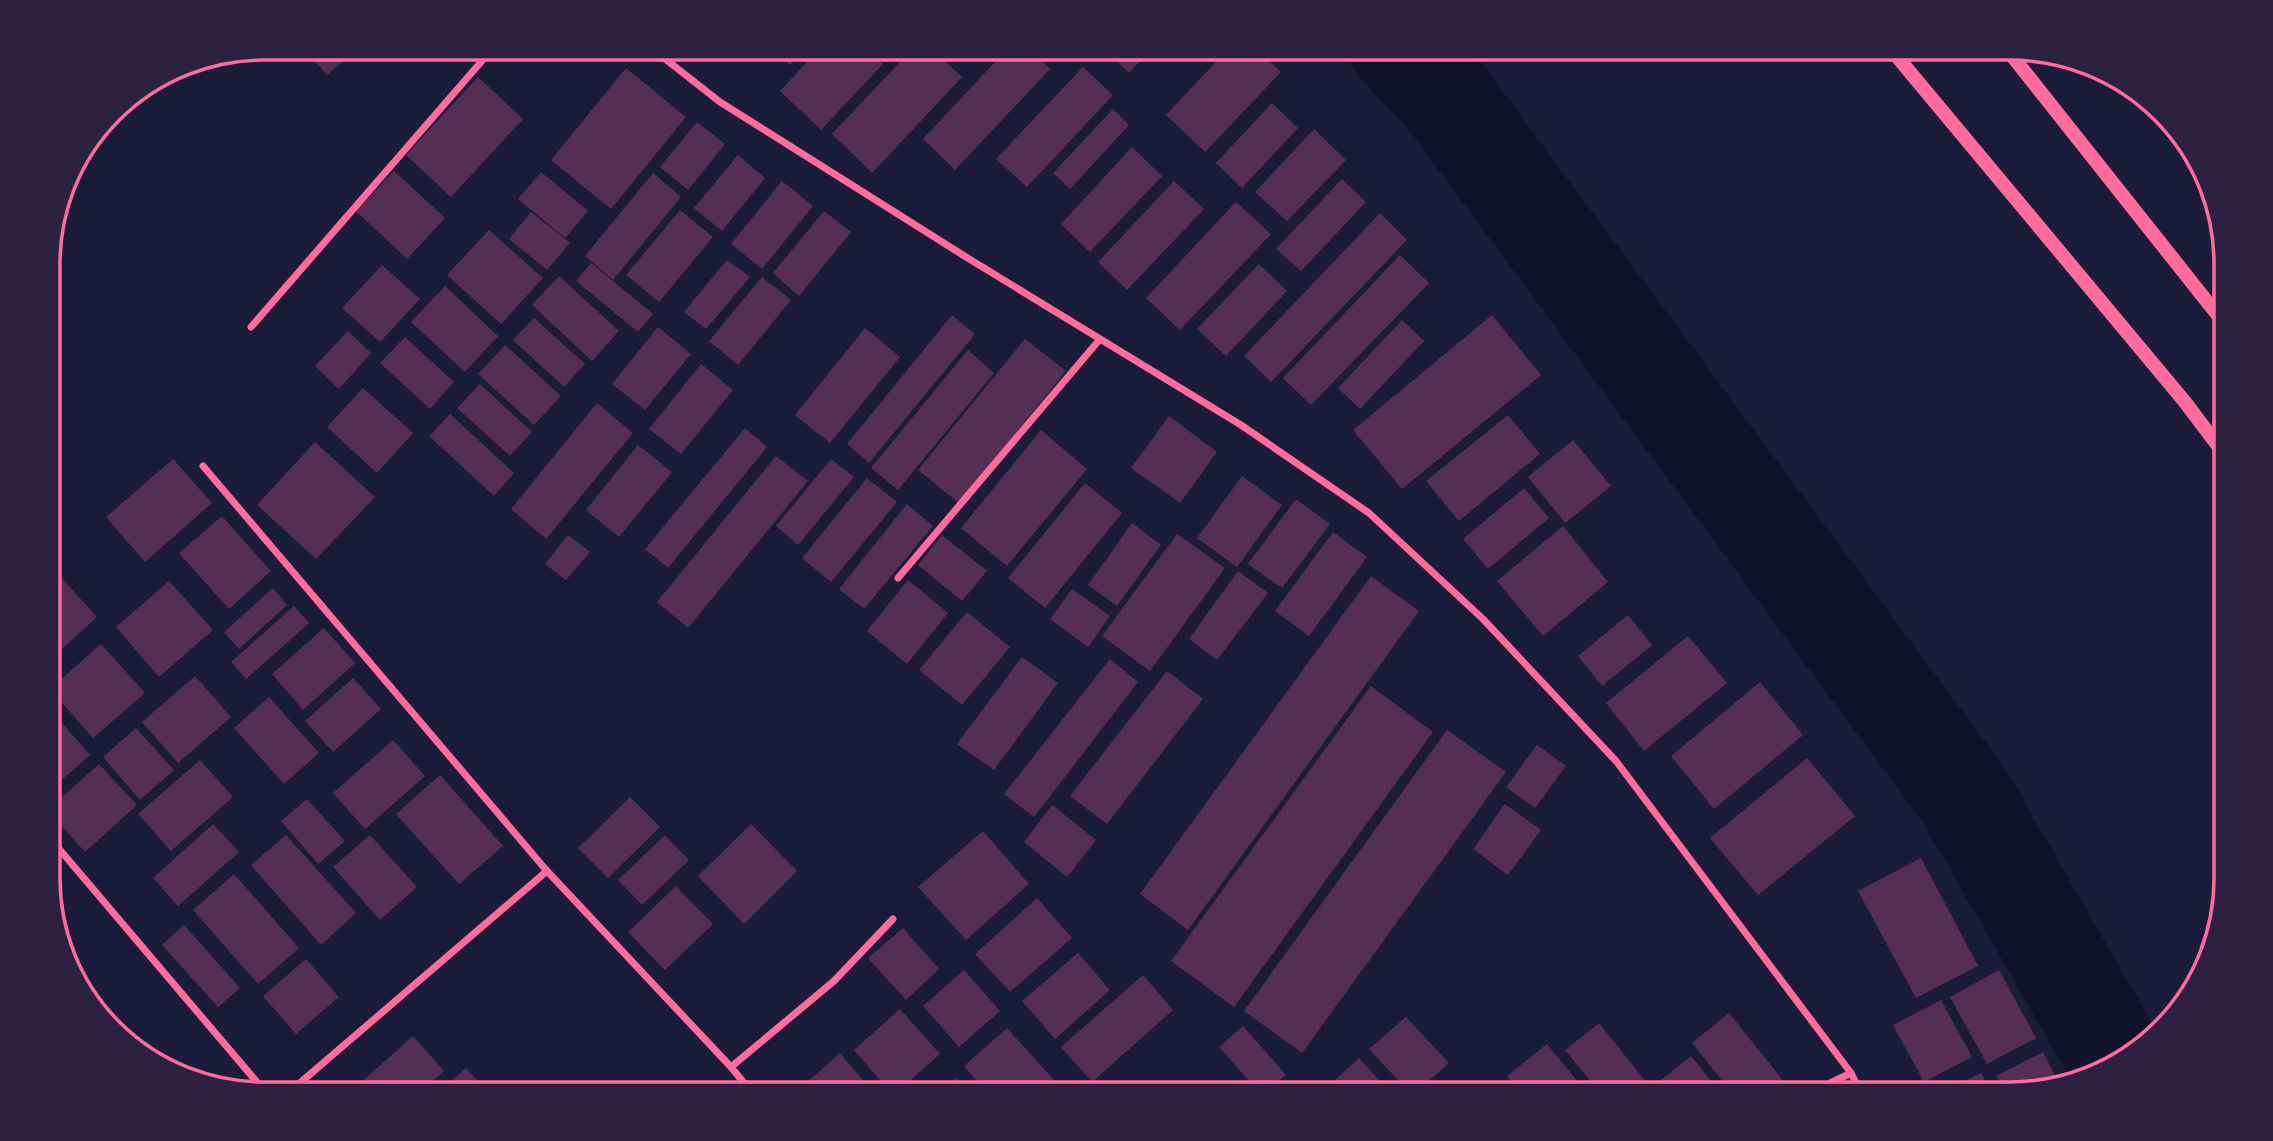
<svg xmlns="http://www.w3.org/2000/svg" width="2273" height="1141" viewBox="0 0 2273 1141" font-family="'Noto Serif',serif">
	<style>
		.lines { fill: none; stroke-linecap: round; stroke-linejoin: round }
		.river { stroke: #12122b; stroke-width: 98 }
		.building { fill: #542f53 }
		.minor { stroke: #ff6b9d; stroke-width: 7 }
		.secondary { stroke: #ff6b9d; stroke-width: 14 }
		.rim { fill: none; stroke: #ff6b9d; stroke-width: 3.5 }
	</style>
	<rect width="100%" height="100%" fill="#1b1b3a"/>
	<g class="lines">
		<!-- river -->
		<path class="river" d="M1398,47L1448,100L1965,797L2117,1061"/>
	</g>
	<!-- building -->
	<g class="building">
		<path d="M316,47H359L327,75L308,53Z"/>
		<path d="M771,47H806L790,65Z"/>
		<path d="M821,47H864L883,64L821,130L780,91Z"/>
		<path d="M914,47H930L962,77L872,173L832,134Z"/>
		<path d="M1009,47H1027L1050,69L955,170L923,139Z"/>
		<path d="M1103,47H1153L1129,73Z"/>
		<path d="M1230,47H1255L1281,72L1205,152L1166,115Z"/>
		<path d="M1083,67L1113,95L1027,187L996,159Z"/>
		<path d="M626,68L686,117L611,209L551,160Z"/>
		<path d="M478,77L523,119L451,197L406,155Z"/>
		<path d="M1272,103L1298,128L1242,188L1216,163Z"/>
		<path d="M1113,109L1129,125L1070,189L1053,173Z"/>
		<path d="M697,122L725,144L688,190L660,167Z"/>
		<path d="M1314,129L1346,160L1287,221L1255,192Z"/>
		<path d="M1132,147L1162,176L1090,252L1061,224Z"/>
		<path d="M738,155L765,178L722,231L694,208Z"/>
		<path d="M394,171L445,218L407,259L356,211Z"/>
		<path d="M541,172L588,211L565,238L518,199Z"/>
		<path d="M653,173L681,197L613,280L585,256Z"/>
		<path d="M1342,179L1366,202L1301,271L1276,249Z"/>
		<path d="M782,181L813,206L762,269L731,244Z"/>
		<path d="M1174,181L1204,209L1127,290L1098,262Z"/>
		<path d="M1236,202L1271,234L1180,330L1146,298Z"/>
		<path d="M680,210L713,237L659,302L626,275Z"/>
		<path d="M824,211L851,232L799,296L773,273Z"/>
		<path d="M531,212L570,243L547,270L509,239Z"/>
		<path d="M1380,213L1407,240L1271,382L1244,356Z"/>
		<path d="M489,230L543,278L501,324L447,275Z"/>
		<path d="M1400,255L1429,283L1311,405L1283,378Z"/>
		<path d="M727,260L750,277L706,329L684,312Z"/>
		<path d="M591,263L653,314L638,332L576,281Z"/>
		<path d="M1259,264L1287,291L1226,356L1197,329Z"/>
		<path d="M382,265L420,299L380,342L342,308Z"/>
		<path d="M559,276L619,331L592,361L532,305Z"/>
		<path d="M762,277L791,300L738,365L709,341Z"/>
		<path d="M445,286L498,336L465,372L411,322Z"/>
		<path d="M952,315L975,334L869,463L847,444Z"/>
		<path d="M1492,315L1541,375L1402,489L1353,430Z"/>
		<path d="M534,318L585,364L564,387L513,340Z"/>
		<path d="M1402,320L1424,341L1360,409L1338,388Z"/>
		<path d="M658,327L691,354L645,410L612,384Z"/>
		<path d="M865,328L900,357L830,443L795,415Z"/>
		<path d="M348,331L371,353L339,389L315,366Z"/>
		<path d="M405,337L454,382L430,409L380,363Z"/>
		<path d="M1025,339L1066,371L959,503L918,470Z"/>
		<path d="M505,345L561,396L534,425L478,374Z"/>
		<path d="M968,350L994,373L898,490L871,468Z"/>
		<path d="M701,364L733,390L681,454L649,429Z"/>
		<path d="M480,384L532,432L510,456L457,408Z"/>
		<path d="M363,388L413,433L377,473L327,427Z"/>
		<path d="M597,403L633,433L546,539L511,509Z"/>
		<path d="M450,414L514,473L494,496L429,436Z"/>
		<path d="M1508,415L1540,454L1459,521L1426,481Z"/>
		<path d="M1169,416L1217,452L1180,503L1131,468Z"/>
		<path d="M745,428L767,447L668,568L645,549Z"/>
		<path d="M1041,430L1087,469L1007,566L961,528Z"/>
		<path d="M1573,440L1611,486L1565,523L1528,477Z"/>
		<path d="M315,442L375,497L316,559L257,505Z"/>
		<path d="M638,445L672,472L619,537L586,510Z"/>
		<path d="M776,456L808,481L688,628L657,602Z"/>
		<path d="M173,459L212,503L145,562L106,517Z"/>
		<path d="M831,459L854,477L798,545L776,526Z"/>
		<path d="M1242,476L1282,505L1237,567L1197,538Z"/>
		<path d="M867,478L897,502L831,582L802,558Z"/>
		<path d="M1085,483L1122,513L1045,608L1008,578Z"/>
		<path d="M1524,488L1549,518L1488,569L1463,539Z"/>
		<path d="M1296,499L1330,524L1282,588L1248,564Z"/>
		<path d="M907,504L933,526L864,609L839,589Z"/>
		<path d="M222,516L271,571L229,609L179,553Z"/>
		<path d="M1132,523L1161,545L1117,606L1088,585Z"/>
		<path d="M1563,526L1608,582L1543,636L1497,581Z"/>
		<path d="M1333,532L1367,557L1309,636L1275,611Z"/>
		<path d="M1177,534L1225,568L1150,671L1102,636Z"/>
		<path d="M568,535L590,552L566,580L545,564Z"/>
		<path d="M942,535L987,571L962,601L918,565Z"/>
		<path d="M1238,571L1268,593L1217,660L1189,639Z"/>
		<path d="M58,574L97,617L62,649L49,634L48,583Z"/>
		<path d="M1371,576L1419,611L1188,930L1140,894Z"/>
		<path d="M908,580L948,613L907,664L867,631Z"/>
		<path d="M169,581L213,630L159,677L116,627Z"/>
		<path d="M273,588L287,605L239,649L224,632Z"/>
		<path d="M1072,589L1110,616L1088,647L1050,619Z"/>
		<path d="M294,606L309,623L246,679L231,662Z"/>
		<path d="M967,612L1010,647L962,705L919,670Z"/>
		<path d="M1628,615L1652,645L1602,686L1578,656Z"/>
		<path d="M324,628L355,663L303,710L272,674Z"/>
		<path d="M1688,636L1727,683L1644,751L1606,703Z"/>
		<path d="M101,644L145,693L93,738L50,689Z"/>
		<path d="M1022,657L1058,683L994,770L957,744Z"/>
		<path d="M1110,659L1138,682L1034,817L1004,794Z"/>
		<path d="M1167,671L1203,699L1107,824L1070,796Z"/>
		<path d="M195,676L231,717L178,763L142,722Z"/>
		<path d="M353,678L381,709L333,752L305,721Z"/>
		<path d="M1760,682L1803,735L1714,809L1671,756Z"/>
		<path d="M1371,686L1433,732L1234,1007L1171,961Z"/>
		<path d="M269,697L319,753L284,784L234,728Z"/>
		<path d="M49,708L90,755L49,791Z"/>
		<path d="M136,728L174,770L140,800L103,757Z"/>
		<path d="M1447,730L1506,772L1302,1053L1244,1011Z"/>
		<path d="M393,740L425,776L365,829L333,793Z"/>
		<path d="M1537,745L1566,766L1535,808L1506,787Z"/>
		<path d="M1807,758L1855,816L1758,895L1710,838Z"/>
		<path d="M200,760L233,797L171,851L138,814Z"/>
		<path d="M99,764L137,805L85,852L49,812V809Z"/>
		<path d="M440,775L503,846L459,884L396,814Z"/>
		<path d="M630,797L660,827L608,878L578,848Z"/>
		<path d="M307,799L345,841L318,864L281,821Z"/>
		<path d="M1505,804L1541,830L1508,875L1473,849Z"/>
		<path d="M1052,805L1096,840L1067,877L1024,842Z"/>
		<path d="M213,824L239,852L178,906L153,878Z"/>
		<path d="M751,824L797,871L744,924L698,876Z"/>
		<path d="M983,831L1029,884L966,940L918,887Z"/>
		<path d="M286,835L356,913L321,945L251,865Z"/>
		<path d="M370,835L417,887L380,920L333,867Z"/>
		<path d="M665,835L689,860L642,905L618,880Z"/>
		<path d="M1921,858L1978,966L1916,998L1858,891Z"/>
		<path d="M234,874L299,948L258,984L193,910Z"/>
		<path d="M676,886L713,924L665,970L628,932Z"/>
		<path d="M1037,898L1072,938L1010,992L975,954Z"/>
		<path d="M184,925L240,988L218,1007L162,945Z"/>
		<path d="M903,928L939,969L906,1000L868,958Z"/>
		<path d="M1078,953L1110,990L1055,1039L1022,1001Z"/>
		<path d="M306,959L339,997L296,1034L263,996Z"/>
		<path d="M964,970L1000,1011L959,1047L923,1006Z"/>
		<path d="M1999,970L2036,1038L1987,1064L1950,997Z"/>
		<path d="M1143,975L1173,1010L1092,1082L1061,1047Z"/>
		<path d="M1941,1000L1972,1057L1924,1082L1893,1025Z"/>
		<path d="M900,1009L940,1054L895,1094H892L854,1050Z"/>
		<path d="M1729,1013L1782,1079L1764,1093H1732L1692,1043Z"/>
		<path d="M1406,1017L1449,1063L1415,1093H1410L1369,1049Z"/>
		<path d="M1599,1023L1655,1093H1600L1565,1050Z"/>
		<path d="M1243,1026L1286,1075L1265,1093H1260L1219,1047Z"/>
		<path d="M1007,1028L1054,1080L1039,1094H988L964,1066Z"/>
		<path d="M413,1036L444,1071L418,1094H348Z"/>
		<path d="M1547,1044L1587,1093H1521L1507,1076Z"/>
		<path d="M2043,1052L2058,1081L2023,1093H2006L1996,1076Z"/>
		<path d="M840,1053L875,1094H794Z"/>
		<path d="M1691,1056L1721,1093H1664L1656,1084Z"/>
		<path d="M1359,1058L1387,1089L1382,1093H1321Z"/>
		<path d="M466,1068L490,1094H437Z"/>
		<path d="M1981,1073L1992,1093H1941Z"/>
		<path d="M956,1078L970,1094H938Z"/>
	</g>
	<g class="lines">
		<!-- minor -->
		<g class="minor">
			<path d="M650,47L720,102L966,257L1241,425L1369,513L1483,619L1616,761L1851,1073L1861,1093"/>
			<path d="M251,327L494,47"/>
			<path d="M203,466L547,871L731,1067L753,1094"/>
			<path d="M898,578L1100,339"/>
			<path d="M49,837L267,1094"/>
			<path d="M731,1067L834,981L893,919"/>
			<path d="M1809,1093L1851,1073"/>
			<path d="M287,1094L547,871"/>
		</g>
		<!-- secondary -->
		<g class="secondary">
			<path d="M1889,47L2185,402L2225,455"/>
			<path d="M2005,47L2224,323"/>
		</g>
	</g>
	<!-- crop -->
	<path d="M0 0H2273V1141H0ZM264 60H2010A204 204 0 0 1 2214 264V878A204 204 0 0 1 2010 1082H264A204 204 0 0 1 60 878V264A204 204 0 0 1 264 60Z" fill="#2d2142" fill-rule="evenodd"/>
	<path class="rim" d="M264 60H2010A204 204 0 0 1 2214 264V878A204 204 0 0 1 2010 1082H264A204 204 0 0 1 60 878V264A204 204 0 0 1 264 60Z"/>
</svg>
